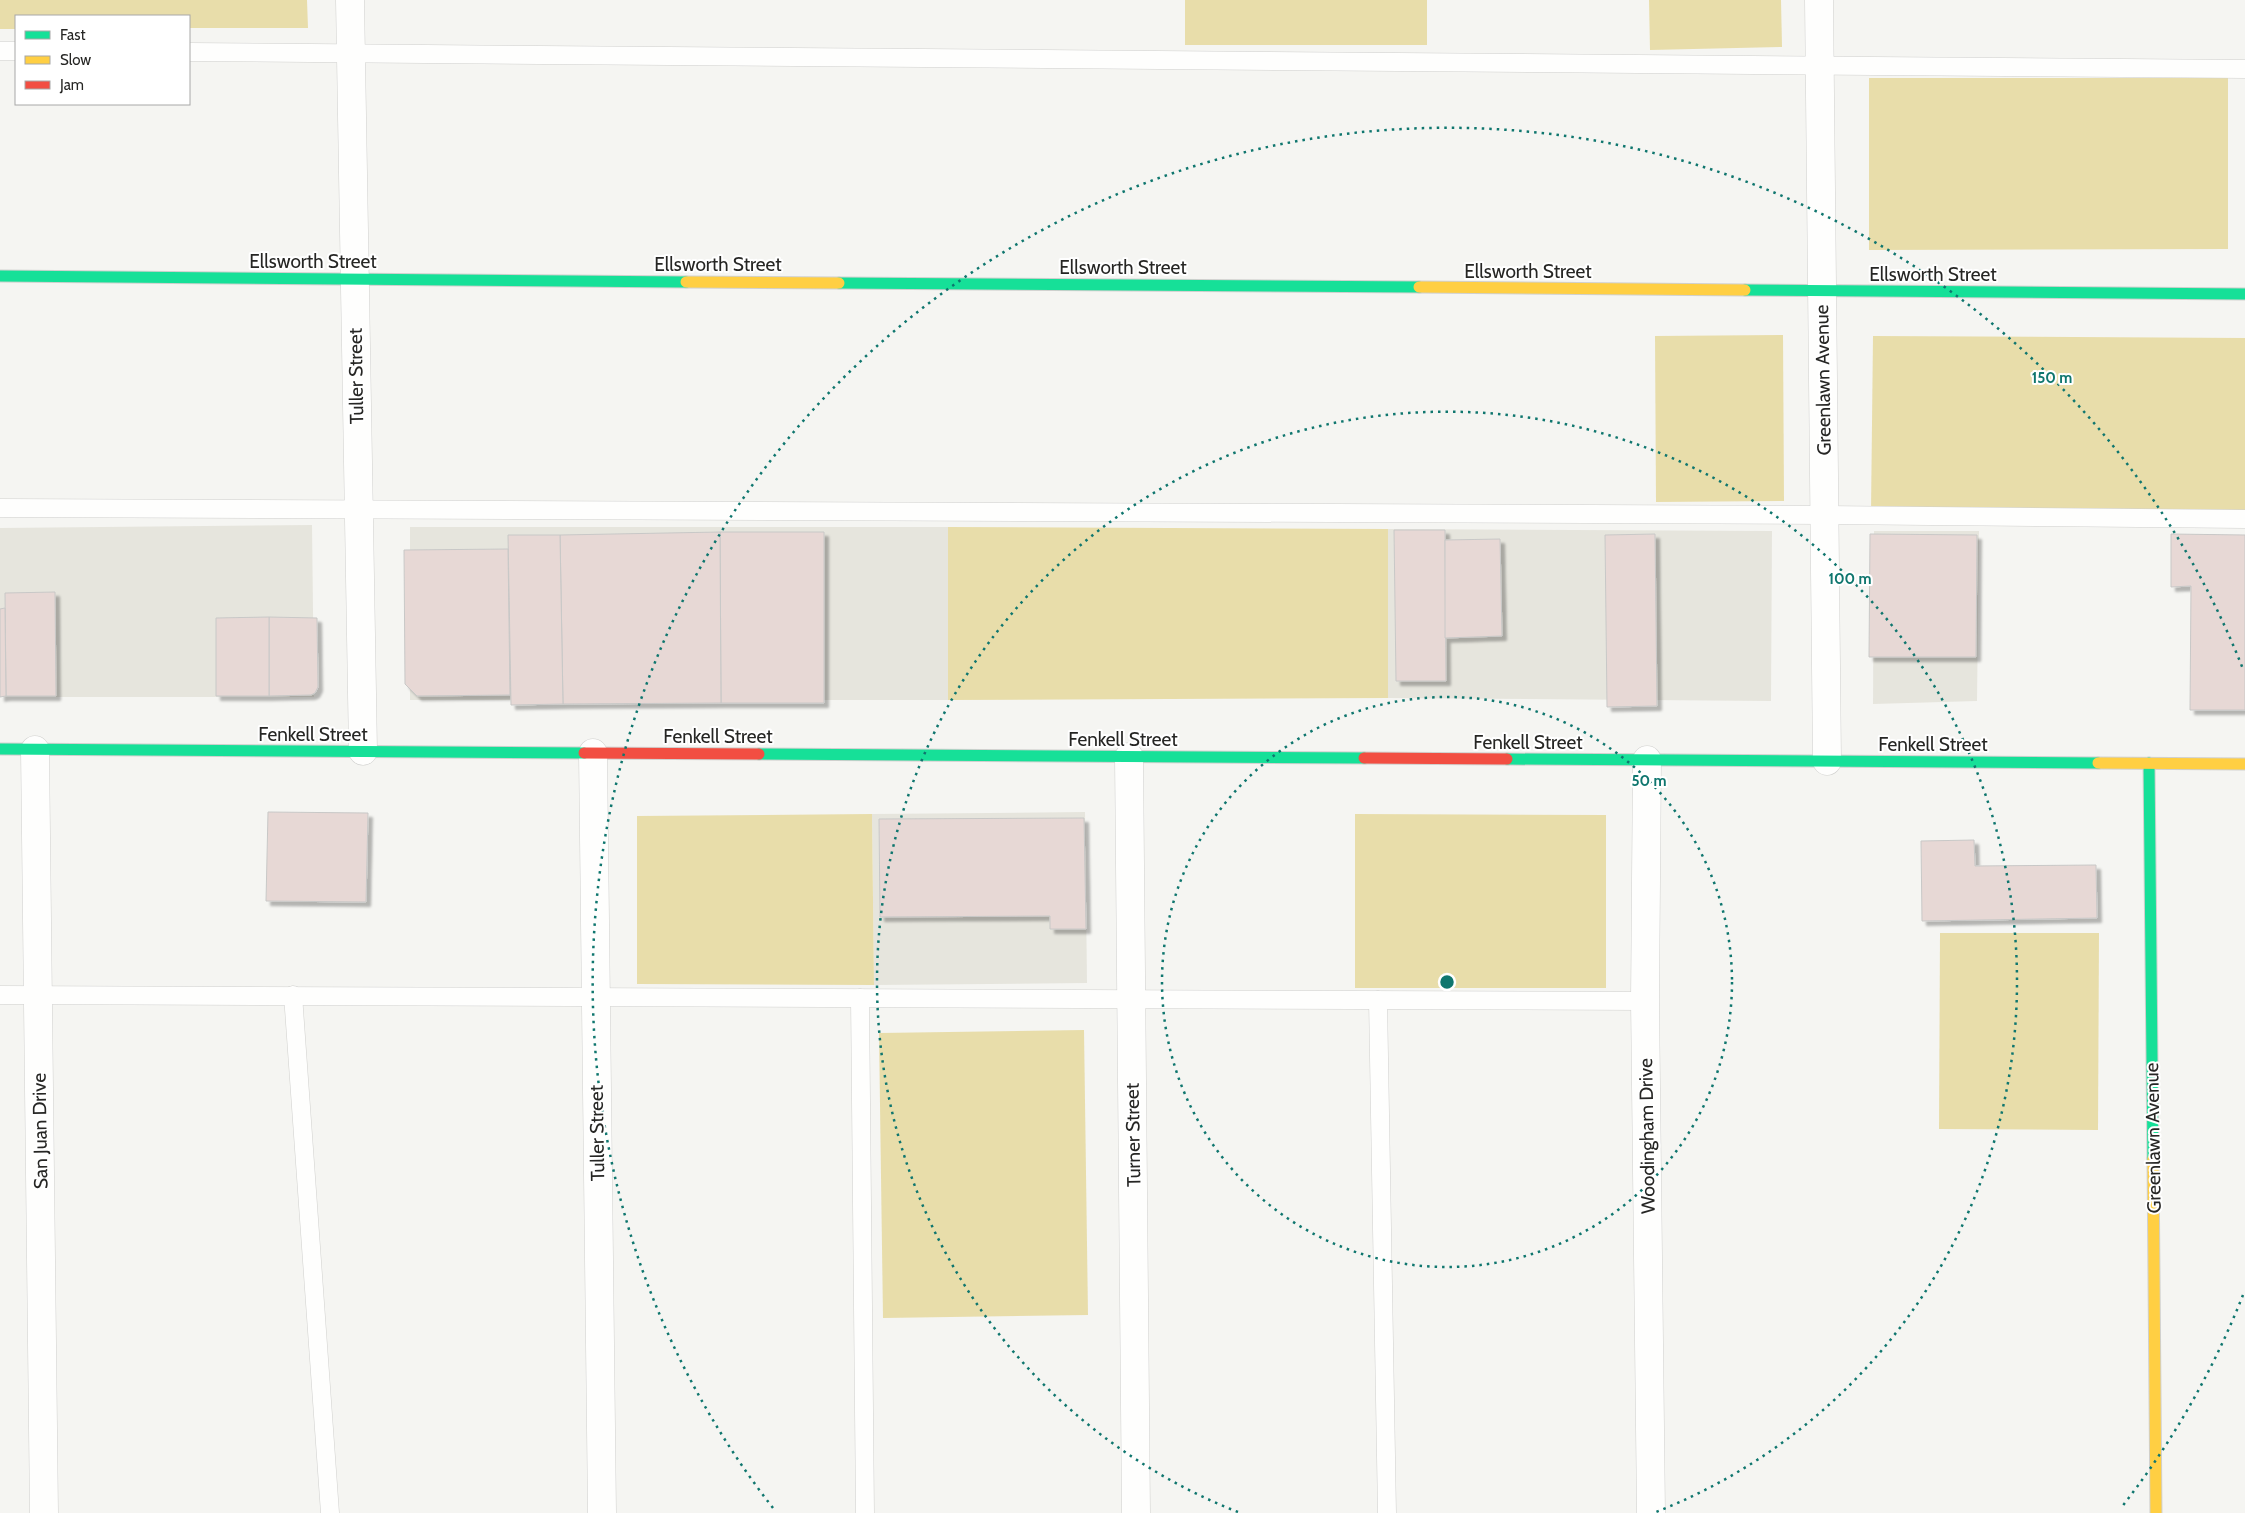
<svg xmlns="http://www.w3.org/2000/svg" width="2245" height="1513" viewBox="0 0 2245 1513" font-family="Cabin,sans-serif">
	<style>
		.built { fill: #e6e5dd }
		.green { fill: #e8ddaa }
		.building { fill: #e7d8d5; stroke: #c8c8c7; filter: url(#shadow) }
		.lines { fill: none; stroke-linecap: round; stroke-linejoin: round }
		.lane-casing { stroke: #d0d0ce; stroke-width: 19 }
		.street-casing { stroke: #d0d0ce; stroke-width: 29 }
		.fast-casing { stroke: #d0d0ce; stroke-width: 13 }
		.slow-casing { stroke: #d0d0ce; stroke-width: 13 }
		.jam-casing { stroke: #d0d0ce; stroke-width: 13 }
		.lane { stroke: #fefefd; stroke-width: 18 }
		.street { stroke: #fefefd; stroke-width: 28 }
		.fast { stroke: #16e098; stroke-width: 11 }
		.slow { stroke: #ffcf43; stroke-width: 11 }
		.jam { stroke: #f24e42; stroke-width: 11 }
		.ring { fill: none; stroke: #0f766e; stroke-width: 2.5; stroke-dasharray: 2.5 5 }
		.labels { text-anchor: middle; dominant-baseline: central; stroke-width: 4; stroke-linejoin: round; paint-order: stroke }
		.street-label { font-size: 19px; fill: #262624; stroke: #fff }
		.centre { fill: #0f766e; stroke: #fff; stroke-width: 2.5 }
		.ring-label { font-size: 15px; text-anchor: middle; font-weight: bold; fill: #0f766e; stroke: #fff; stroke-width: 4; stroke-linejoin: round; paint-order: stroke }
	</style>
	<defs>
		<filter id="shadow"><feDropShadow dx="4.5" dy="4.5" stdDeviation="1" flood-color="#0004"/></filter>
	</defs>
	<rect width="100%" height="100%" fill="#f5f5f2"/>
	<!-- built -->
	<g class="built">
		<path d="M312,525L314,697H0V528Z"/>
		<rect x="410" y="527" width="538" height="173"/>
		<path d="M1388,529L1772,531L1771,701L1388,698Z"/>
		<path d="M1874,531H1979L1977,701L1873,704Z"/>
		<path d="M1085,812L1087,983L874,985L872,814Z"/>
	</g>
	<!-- green -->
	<g class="green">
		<path d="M0,0H307L308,28H189V16H16V29H0Z"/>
		<rect x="1185" y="0" width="242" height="45"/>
		<path d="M1649,0H1781L1782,47L1650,50Z"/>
		<path d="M1869,78H2228V249L1869,250Z"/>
		<path d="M1783,335L1784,501L1656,502L1655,336Z"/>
		<path d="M1873,336L2245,338V515L1871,512Z"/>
		<path d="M948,527L1388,529V698L948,700Z"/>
		<path d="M872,814L874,985L637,984V816Z"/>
		<path d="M1355,814L1606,815V988H1355Z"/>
		<path d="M1940,933H2099L2098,1130L1939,1129Z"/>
		<path d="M1084,1030L1088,1315L883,1318L879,1033Z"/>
	</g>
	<!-- building -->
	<g class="building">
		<path d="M1394,530H1445L1446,681H1396Z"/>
		<path d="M720,532H824V703H721Z"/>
		<path d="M720,532L721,703L563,704L560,535Z"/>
		<path d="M1655,534L1657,706L1607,707L1605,535Z"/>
		<path d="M1870,534L1977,535L1976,657H1869Z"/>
		<path d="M2171,534L2245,535V710H2190L2191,586L2171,587Z"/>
		<path d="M508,535H560L563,704L511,705Z"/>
		<path d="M1500,539L1502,636L1445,638V540Z"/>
		<path d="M508,549L510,695L417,696L405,684L404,550Z"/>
		<path d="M55,592L56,696H6L5,593Z"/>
		<path d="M5,608L6,696L0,697V609Z"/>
		<path d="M269,617L317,618L318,687L315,693L311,695L269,696Z"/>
		<path d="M269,617V696H216V618Z"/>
		<path d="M268,812L368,813L366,902L266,901Z"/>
		<path d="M1084,818L1086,929H1050V916L880,917L879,819Z"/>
		<path d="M1974,840L1975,866L2096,865L2097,918L1922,921L1921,841Z"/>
	</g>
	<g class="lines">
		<!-- lane casing -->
		<g class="lane-casing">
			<g id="lane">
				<path d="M0,51H16"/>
				<path d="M189,52L2245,69"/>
				<path d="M0,508L1824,515L2245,519"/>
				<path d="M0,995L1645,1001"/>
				<path d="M293,995L330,1513"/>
				<path d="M860,998L865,1513"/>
				<path d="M1378,1000L1387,1513"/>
			</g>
		</g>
		<!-- street casing -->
		<g class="street-casing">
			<g id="street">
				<path d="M350,0L363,751"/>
				<path d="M1819,0L1827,761"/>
				<path d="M35,750L44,1513"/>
				<path d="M593,753L602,1513"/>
				<path d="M1129,757L1136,1513"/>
				<path d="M1647,760L1645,1001L1651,1513"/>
			</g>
		</g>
		<!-- fast casing -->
		<g class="fast-casing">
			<g id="fast">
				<path d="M0,276L686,282"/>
				<path d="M839,283L1419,287"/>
				<path d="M1745,290L2245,294"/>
				<path d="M0,749L584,753"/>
				<path d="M759,754L1364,758"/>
				<path d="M1507,759L2098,763"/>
				<path d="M2149,763L2153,1159"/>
			</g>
		</g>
		<!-- slow casing -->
		<g class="slow-casing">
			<g id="slow">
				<path d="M686,282L839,283"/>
				<path d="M1419,287L1745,290"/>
				<path d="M2098,763L2245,764"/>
				<path d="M2153,1159L2156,1513"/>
			</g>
		</g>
		<!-- jam casing -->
		<g class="jam-casing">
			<g id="jam">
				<path d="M584,753L759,754"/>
				<path d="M1364,758L1507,759"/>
			</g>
		</g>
		<!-- lane -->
		<use href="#lane" class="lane"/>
		<!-- street -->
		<use href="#street" class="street"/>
		<!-- fast -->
		<use href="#fast" class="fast"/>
		<!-- slow -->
		<use href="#slow" class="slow"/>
		<!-- jam -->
		<use href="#jam" class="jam"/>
	</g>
	<!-- distance rings -->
	<g class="ring">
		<circle cx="1447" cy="982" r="285"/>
		<path d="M1238 1512A570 570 0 1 1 1656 1512"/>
		<path d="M2243 1295A855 855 0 0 1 2121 1508M773 1508A855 855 0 1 1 2243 669"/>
	</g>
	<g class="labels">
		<!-- street labels -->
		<g class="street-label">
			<text x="313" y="261">Ellsworth Street</text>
			<text x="718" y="264">Ellsworth Street</text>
			<text x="1123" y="267">Ellsworth Street</text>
			<text x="1528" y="271">Ellsworth Street</text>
			<text x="1933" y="274">Ellsworth Street</text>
			<text transform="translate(356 376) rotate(-91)">Tuller Street</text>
			<text transform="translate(1823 380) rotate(-91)">Greenlawn Avenue</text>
			<text x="313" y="734">Fenkell Street</text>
			<text x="718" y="736">Fenkell Street</text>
			<text x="1123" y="739">Fenkell Street</text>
			<text x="1528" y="742">Fenkell Street</text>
			<text x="1933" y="744">Fenkell Street</text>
			<text transform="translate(40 1131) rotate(-91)">San Juan Drive</text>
			<text transform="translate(597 1133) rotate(-91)">Tuller Street</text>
			<text transform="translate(1133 1135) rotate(-91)">Turner Street</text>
			<text transform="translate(1647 1136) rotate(-91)">Woodingham Drive</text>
			<text transform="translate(2153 1138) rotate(-91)">Greenlawn Avenue</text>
		</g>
	</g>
	<circle cx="1447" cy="982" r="8" class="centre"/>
	<g class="ring-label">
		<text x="2052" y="383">150 m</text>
		<text x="1850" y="584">100 m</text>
		<text x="1649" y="786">50 m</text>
	</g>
	<!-- legend -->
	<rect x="15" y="15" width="175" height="90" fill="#ffffff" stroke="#a8a8a7"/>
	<rect x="25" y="31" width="25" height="8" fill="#16e098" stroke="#a8a8a7"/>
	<text x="60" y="40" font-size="15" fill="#262624">Fast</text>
	<rect x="25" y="56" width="25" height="8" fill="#ffcf43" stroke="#a8a8a7"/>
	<text x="60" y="65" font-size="15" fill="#262624">Slow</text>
	<rect x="25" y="81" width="25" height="8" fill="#f24e42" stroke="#a8a8a7"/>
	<text x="60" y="90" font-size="15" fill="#262624">Jam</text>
</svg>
